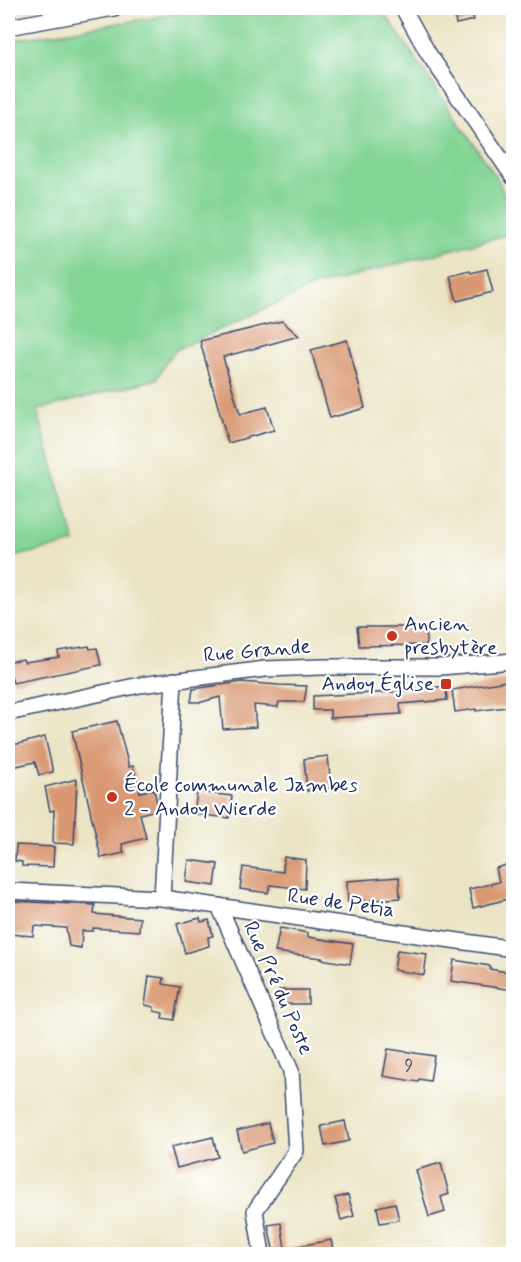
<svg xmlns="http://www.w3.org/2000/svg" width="521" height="1262" viewBox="0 0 521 1262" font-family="Mynerve,sans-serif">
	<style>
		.green { fill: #83d495; stroke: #4f827a; stroke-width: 1.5 }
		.building { fill: #d99872 }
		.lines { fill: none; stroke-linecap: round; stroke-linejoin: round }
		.minor-casing { stroke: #3a4a6d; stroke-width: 18 }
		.minor { stroke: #fff; stroke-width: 15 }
		.poi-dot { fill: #c8321e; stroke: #fff; stroke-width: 2 }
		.labels { text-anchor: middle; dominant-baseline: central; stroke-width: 4.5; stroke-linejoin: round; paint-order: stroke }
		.number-label { font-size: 18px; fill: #4a4963 }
		.poi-label { font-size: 21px; fill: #1b2f5e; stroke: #fff; text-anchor: start }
		.street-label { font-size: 21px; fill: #1b2f5e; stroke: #fff }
	</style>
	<rect width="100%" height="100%" fill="#fff"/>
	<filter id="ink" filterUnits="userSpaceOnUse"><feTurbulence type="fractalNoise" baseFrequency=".0167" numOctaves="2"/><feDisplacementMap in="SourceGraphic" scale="12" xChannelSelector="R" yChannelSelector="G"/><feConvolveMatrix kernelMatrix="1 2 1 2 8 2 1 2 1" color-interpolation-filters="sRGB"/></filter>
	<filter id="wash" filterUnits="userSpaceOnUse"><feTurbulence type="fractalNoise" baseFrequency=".008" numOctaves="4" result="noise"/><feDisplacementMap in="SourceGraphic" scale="24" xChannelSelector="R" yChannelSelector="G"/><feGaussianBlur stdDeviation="1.35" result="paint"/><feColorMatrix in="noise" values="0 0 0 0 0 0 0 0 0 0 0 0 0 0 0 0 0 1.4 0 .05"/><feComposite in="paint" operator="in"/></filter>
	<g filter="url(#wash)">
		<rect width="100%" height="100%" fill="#ebe4c4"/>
		<!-- green -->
		<path class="green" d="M212,8H381L499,181L513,220V233L312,287L177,349L167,360L157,379L37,410L75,543L8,558V41Z"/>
		<g id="blocks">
			<!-- building -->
			<g class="building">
				<path d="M453,8H471L474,20L456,24Z"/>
				<path d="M487,269L493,292L457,301L450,276L470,271L471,273Z"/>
				<path d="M282,321L299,336L223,357L240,414L267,407L274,430L228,443L200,341Z"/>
				<path d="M347,340L365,408L330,418L311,350Z"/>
				<path d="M357,627H426V645L359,646Z"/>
				<path d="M89,646L90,649L97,648L101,665L13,683L11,676H8V662L23,659L24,662L59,657L58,651Z"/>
				<path d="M513,680V706L476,711V709L455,712L452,690Z"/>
				<path d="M242,682L279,685L307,686L304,702H279L278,707L254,705L256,727L223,729L220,697L202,702H191L193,689Z"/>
				<path d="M446,686L447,700L400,704L401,714L330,718V710H313V696L396,692Z"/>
				<path d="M117,721L129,767L133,766L140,792L154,789L157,803V810L140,814L146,838L122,844L124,853L101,858L72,731Z"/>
				<path d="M45,737L53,772L39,775L35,762L8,768V744H18Z"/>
				<path d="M328,756L331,788L307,791L304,759Z"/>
				<path d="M77,779L74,844L53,843L54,810L50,811L45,787Z"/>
				<path d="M197,792L232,796L229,818L194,814Z"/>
				<path d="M16,845L54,847L53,867L22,866V862L15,861Z"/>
				<path d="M284,857L306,860L305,889L270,885L268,893L240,889L243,867L283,872Z"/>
				<path d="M189,860L218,864L215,886L186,882Z"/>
				<path d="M510,864L513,878L508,880L512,898L473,908L469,889L499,882L496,868Z"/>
				<path d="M399,877L400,898L348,902L347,881Z"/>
				<path d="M9,901L95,905L94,914L140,918L139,931L93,928V931H82L81,948L69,946L66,928L34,926L33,936L8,934Z"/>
				<path d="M200,918L201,922L209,920L213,936L208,937L209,946L185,953L177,924Z"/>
				<path d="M280,928L308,933V937L353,944L350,964L321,959L322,958L275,952Z"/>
				<path d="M397,950L427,954L424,975L394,970Z"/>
				<path d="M454,960L490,966V969L513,973V990L451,981Z"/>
				<path d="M149,976L164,978L163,984L180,987L174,1020L162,1018L163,1013L154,1011V1007L145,1005Z"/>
				<rect x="279" y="990" width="29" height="14"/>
				<path d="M388,1049L434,1056L430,1081L419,1079L418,1082L383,1076Z"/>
				<path d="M345,1121L349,1141L325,1146L321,1126Z"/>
				<path d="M268,1123L273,1143L242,1151L237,1131Z"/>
				<path d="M213,1137L218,1157L177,1168L171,1147Z"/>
				<path d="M441,1163L449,1194L441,1197L445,1212L429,1217L416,1170Z"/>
				<path d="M348,1195L354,1216L341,1220L335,1198Z"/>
				<path d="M395,1203L399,1220L380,1223L377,1207Z"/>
				<path d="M281,1223L286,1254H274L268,1225Z"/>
				<path d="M331,1240L334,1254H288L287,1248Z"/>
			</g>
		</g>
	</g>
	<g filter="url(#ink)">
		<use href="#blocks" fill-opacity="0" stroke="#3a4a6d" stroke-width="1.5"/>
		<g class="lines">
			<!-- minor casing -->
			<g class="minor-casing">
				<g id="minor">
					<path d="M403,8L428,53L514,178"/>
					<path d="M8,27L114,8"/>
					<path d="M8,713L140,685L265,669L321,667H440L514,661"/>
					<path d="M8,891L162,898L514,949"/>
					<path d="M162,898L174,680"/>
					<path d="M219,906L291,1071L296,1151L255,1211L262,1254"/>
				</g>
			</g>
			<!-- minor -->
			<use href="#minor" class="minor"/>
		</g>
	</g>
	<!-- markers -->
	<g class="poi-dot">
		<circle cx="392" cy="636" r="6"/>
		<rect x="440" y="678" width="12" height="12" rx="3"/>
		<circle cx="112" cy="797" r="6"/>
	</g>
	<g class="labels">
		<!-- number labels -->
		<g class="number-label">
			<text x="409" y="1066">9</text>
		</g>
		<!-- poi labels -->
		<g class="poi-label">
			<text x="404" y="624">Ancien<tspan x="404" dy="24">presbytère</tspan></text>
			<text x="434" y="684" text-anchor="end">Andoy Église</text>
			<text x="124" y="785">École communale Jambes<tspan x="124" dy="24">2 - Andoy Wierde</tspan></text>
		</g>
		<!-- street labels -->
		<g class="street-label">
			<text transform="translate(257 651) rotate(-5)">Rue Grande</text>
			<text transform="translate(341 903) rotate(8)">Rue de Petia</text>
			<text transform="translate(278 988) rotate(66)">Rue Pré du Poste</text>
		</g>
	</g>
	<!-- margin -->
	<rect width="521" height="1262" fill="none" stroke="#fff" stroke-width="30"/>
</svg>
